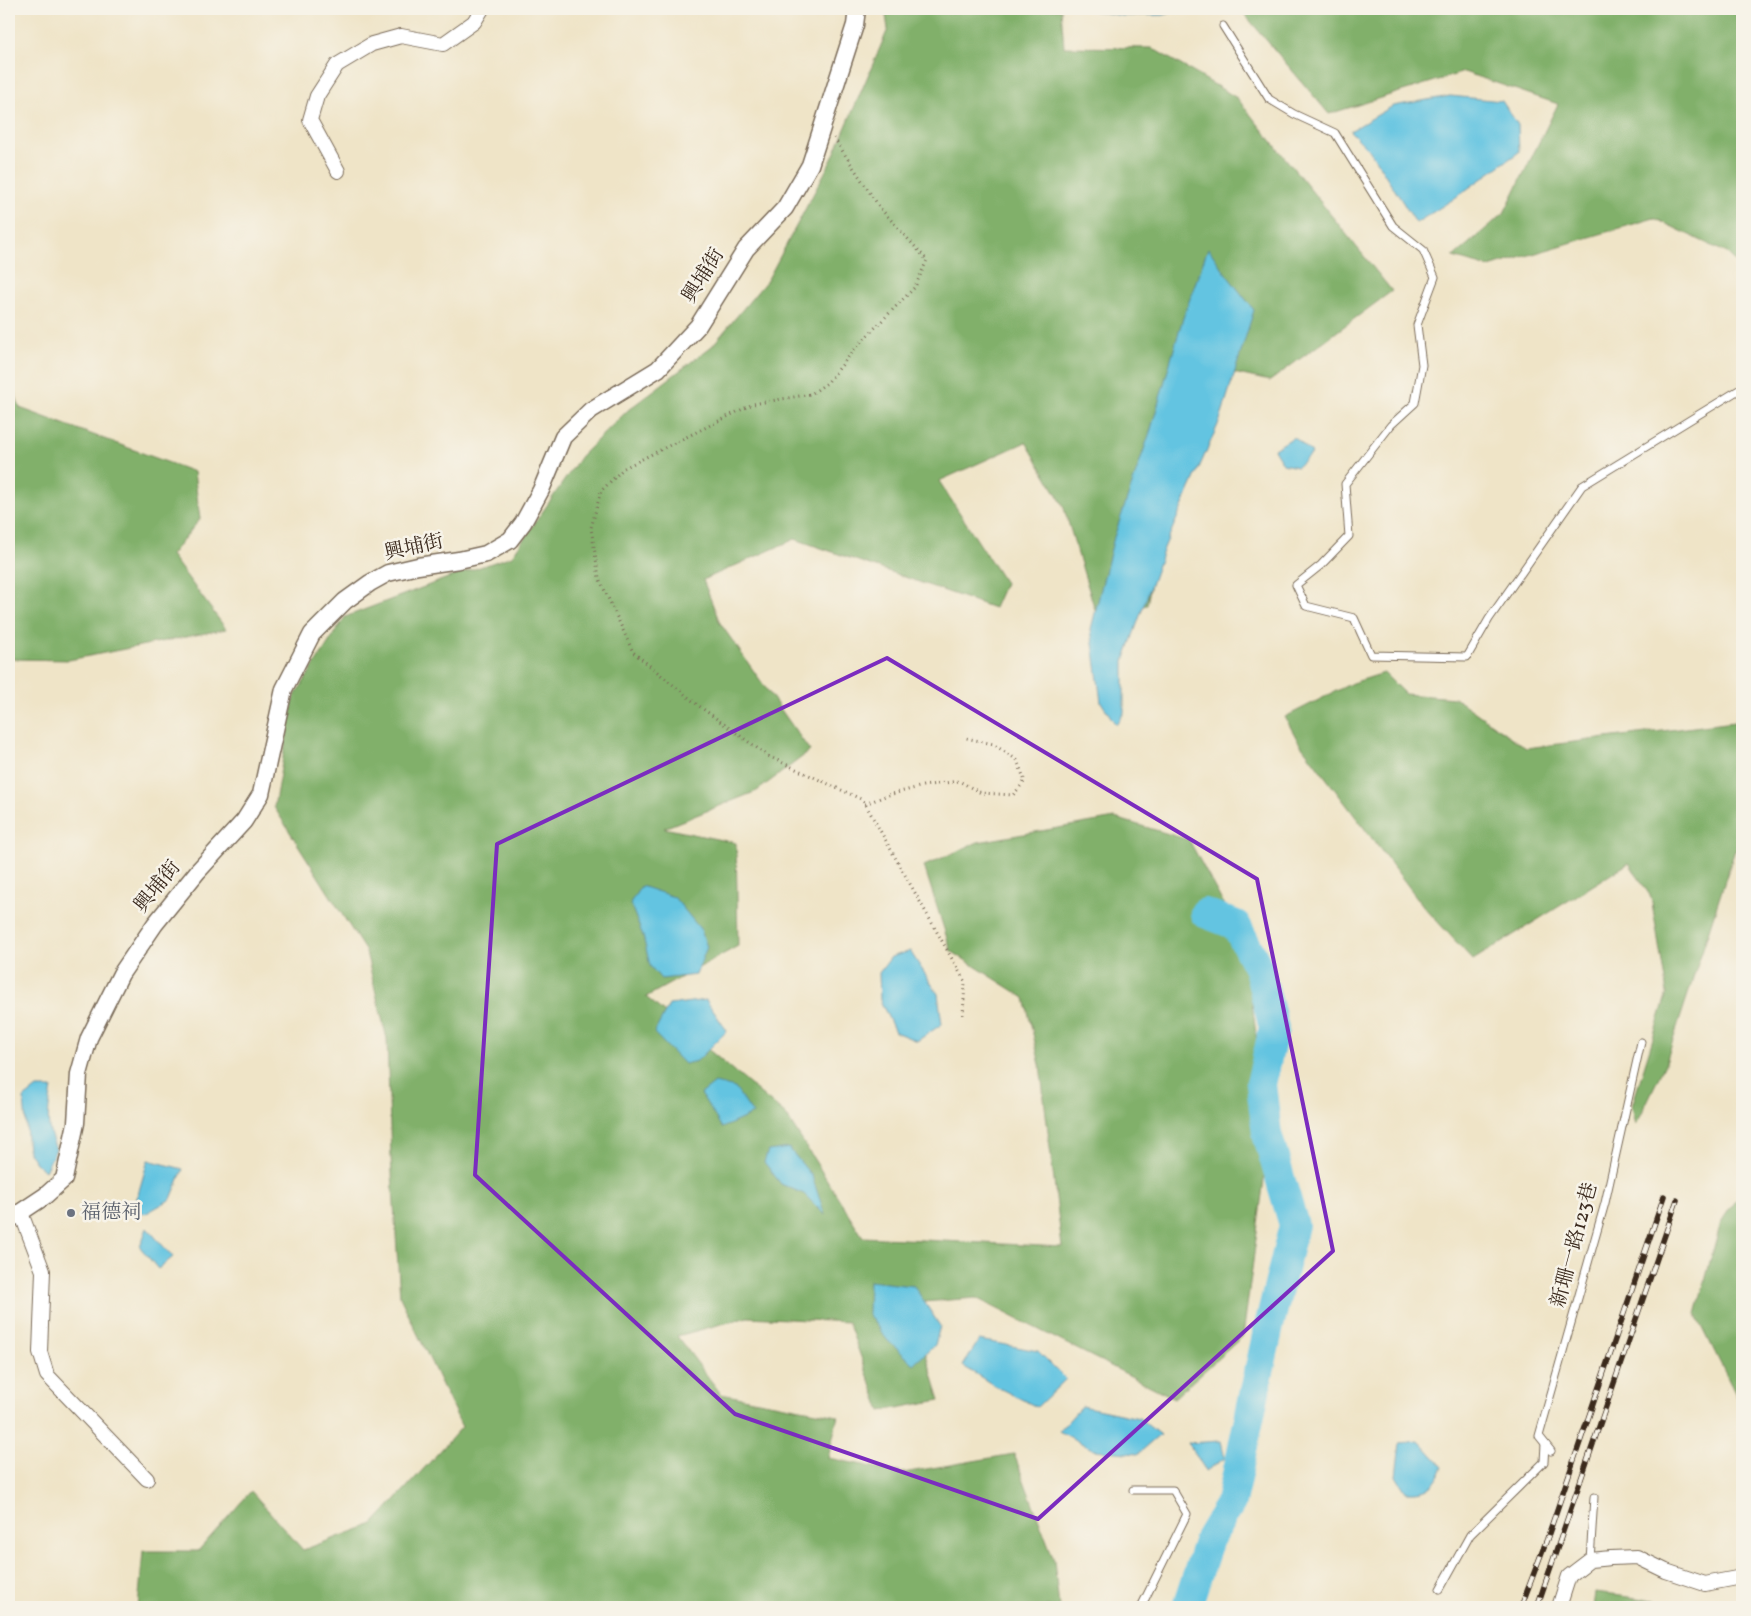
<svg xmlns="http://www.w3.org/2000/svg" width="1751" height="1616" viewBox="0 0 1751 1616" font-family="Vollkorn,'Noto Serif TC',serif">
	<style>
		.forest { fill: #81b06a; stroke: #5e6d44 }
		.water { fill: #63c4e1; stroke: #4f7780 }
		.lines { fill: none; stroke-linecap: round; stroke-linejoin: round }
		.river { stroke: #63c4e1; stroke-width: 30 }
		.service-casing { stroke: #7a6b59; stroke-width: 9 }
		.minor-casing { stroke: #7a6b59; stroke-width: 16 }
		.tertiary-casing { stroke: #7a6b59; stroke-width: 19 }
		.path { stroke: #7a6b59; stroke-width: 3; stroke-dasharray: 1 4; stroke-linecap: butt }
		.service { stroke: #fff; stroke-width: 7 }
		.minor { stroke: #fff; stroke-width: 14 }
		.tertiary { stroke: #fff; stroke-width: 16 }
		.rail-casing { stroke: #3b2a1e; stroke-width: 5.5 }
		.rail { stroke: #f7f3e8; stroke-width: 4; stroke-dasharray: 11; stroke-linecap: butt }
		.marked { fill: none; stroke: #7b2cbf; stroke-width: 4; stroke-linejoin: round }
		.worship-dot { fill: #6b7280; stroke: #f7f3e8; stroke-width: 2 }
		.labels { text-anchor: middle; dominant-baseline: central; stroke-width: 5; stroke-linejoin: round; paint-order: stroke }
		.street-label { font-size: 20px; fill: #3b2a1e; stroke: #f7f3e8 }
		.worship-label { font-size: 20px; fill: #5b616d; stroke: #f7f3e8; text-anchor: start }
	</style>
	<rect width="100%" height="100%" fill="#f7f3e8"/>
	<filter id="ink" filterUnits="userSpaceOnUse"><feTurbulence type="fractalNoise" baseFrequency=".02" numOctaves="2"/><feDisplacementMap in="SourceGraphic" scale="10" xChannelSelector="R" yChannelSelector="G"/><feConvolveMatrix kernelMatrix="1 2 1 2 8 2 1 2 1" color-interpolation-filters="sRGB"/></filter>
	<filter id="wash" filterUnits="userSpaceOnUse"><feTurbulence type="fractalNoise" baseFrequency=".0096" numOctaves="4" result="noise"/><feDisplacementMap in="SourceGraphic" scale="20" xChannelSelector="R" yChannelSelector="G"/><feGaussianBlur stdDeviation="1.12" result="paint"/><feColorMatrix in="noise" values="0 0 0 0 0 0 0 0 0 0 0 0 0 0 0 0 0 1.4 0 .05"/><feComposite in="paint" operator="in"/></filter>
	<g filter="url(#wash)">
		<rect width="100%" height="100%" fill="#efe4c7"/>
		<!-- forest -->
		<g class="forest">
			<path d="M885,9H1061L1064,47L1152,48L1237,98L1392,291L1270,381L1192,364L1147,605L1096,613L1063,505L1026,442L939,481L1005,583L994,608L795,539L703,580L720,623L810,751L757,791L664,828L736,843L738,946L646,997L786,1115L863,1237L1062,1247L1040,1065L1025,998L951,951L924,866L978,842L1115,818L1189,840L1245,944L1269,1142L1243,1336L1174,1398L976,1298L910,1303L940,1400L881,1411L848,1322L748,1317L677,1336L721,1394L838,1416L828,1458L903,1473L1014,1454L1054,1560L1059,1607H138L143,1551H198L251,1491L303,1550L373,1524L462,1427L400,1297L391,1158L387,1039L366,952L274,807L294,697L345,617L445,579L512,556L581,456L628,410L712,346L768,279L832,159L888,29Z"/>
			<path d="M1240,9H1742V267L1727,253L1654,218L1489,267L1453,257L1504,213L1558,104L1464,72L1329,114Z"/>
			<path d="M9,376L20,408L194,472L200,519L171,555L226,629L69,660L9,659Z"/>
			<path d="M1384,673L1405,694L1455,698L1526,748L1742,721V852L1735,850L1666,1062L1636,1125L1632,1106L1667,993L1651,897L1629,863L1473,960L1424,907L1298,741L1285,717L1352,683Z"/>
			<path d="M1742,1190V1407L1696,1314L1721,1222Z"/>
			<path d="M1595,1593L1713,1607H1593Z"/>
		</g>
		<!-- water -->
		<g class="water">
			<path d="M1094,9H1183L1164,15L1123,16L1094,11Z"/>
			<path d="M1450,96L1502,101L1518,125L1519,152L1452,200L1416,223L1370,151L1350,131L1393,106Z"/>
			<path d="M1208,248L1226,274L1254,310L1220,420L1164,548L1124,661V713L1116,725L1101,702L1091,629L1114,537L1151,429L1182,321Z"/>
			<path d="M1294,437L1312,453L1297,467L1283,464L1274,449Z"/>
			<path d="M641,886L674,897L701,930L707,947L696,975L661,979L650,966L643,936L630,903Z"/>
			<path d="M910,951L938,994L942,1024L917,1041L895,1032L880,1000L879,973L891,957Z"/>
			<path d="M706,1000L727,1031L697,1061L684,1064L654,1033L669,1005Z"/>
			<path d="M715,1083L735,1088L753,1114L722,1128L701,1094Z"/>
			<path d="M37,1088H52C48,1113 45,1125 56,1149L45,1171L36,1163L28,1151L24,1098Z"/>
			<path d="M789,1148L812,1176L825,1215L804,1194L781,1184L764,1162L768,1151Z"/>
			<path d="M148,1160L183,1169L171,1199L145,1214L134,1208Z"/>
			<path d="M147,1228L173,1257L158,1269L140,1247Z"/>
			<path d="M869,1281L914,1286L940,1326L935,1345L914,1364L888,1341L868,1314Z"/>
			<path d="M979,1340L1038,1351L1066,1379L1037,1407L995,1386L963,1366Z"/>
			<path d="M1082,1406L1139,1418L1160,1435L1138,1454L1094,1450L1059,1431Z"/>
			<path d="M1221,1441L1225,1458L1206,1471L1188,1443Z"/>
			<path d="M1419,1441L1443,1467C1434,1487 1429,1493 1406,1492L1396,1476L1400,1443Z"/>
		</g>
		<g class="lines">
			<!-- river -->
			<path class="river" d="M1187,1607L1209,1539L1231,1502L1269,1326L1294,1225L1267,1134L1261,1084L1274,1028L1259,969L1236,925L1205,913"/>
		</g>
	</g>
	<g filter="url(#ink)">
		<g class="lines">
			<!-- service casing -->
			<g class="service-casing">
				<g id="service">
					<path d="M1223,26L1269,99L1294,114L1335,133L1393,226L1423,250L1435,277L1417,325L1422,365L1415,403L1391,425L1345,484L1349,536L1321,565L1296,585L1306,606L1354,618L1371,655L1467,657L1489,619L1582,486L1742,388"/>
					<path d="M1551,1451L1539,1436L1605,1203L1641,1042"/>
					<path d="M1133,1490H1173L1187,1514L1141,1607"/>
					<path d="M1590,1560L1594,1497"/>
					<path d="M1440,1589L1470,1535L1544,1462L1545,1444"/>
				</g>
			</g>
			<!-- minor casing -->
			<g class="minor-casing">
				<g id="minor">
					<path d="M338,171L310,120L317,96L337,65L372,44L401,36L443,44L474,22L482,9"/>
					<path d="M21,1213L43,1271L40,1352L47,1375L147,1479"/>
					<path d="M1559,1607L1569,1576L1590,1560L1611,1558L1637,1557L1666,1571L1705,1584L1742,1577"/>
				</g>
			</g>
			<!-- tertiary casing -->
			<g class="tertiary-casing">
				<path id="tertiary" d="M9,1220L45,1196L64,1179L76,1123L79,1074L89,1038L121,974L155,924L198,871L244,821L261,794L284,689L312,634L345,601L370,583L388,573L418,566L459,560L486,554L510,540L523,523L541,490L563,437L591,410L658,369L698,326L746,249L785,208L810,165L855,25L857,9"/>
			</g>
			<!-- path -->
			<g class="path">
				<path d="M834,138L880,208L927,260L915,287L861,342L827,383L811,394L753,404L624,468L601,491L591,528L599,578L633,652L699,706L768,756L863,800L965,982L963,1015"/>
				<path d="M865,804L888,795L923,786L959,781L981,793L1013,795L1025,781L1017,760L993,744L966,738"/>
			</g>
			<!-- service -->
			<use href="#service" class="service"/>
			<!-- minor -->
			<use href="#minor" class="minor"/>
			<!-- tertiary -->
			<use href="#tertiary" class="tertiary"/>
			<!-- rail casing -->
			<g class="rail-casing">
				<g id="rail">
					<path d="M1521,1607L1547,1539L1664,1196"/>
					<path d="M1537,1607L1677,1200"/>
				</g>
			</g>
			<!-- rail -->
			<use href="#rail" class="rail"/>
		</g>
	</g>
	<!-- marked area -->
	<path class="marked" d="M887,658L1257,879L1333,1251L1038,1519L735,1414L475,1175L497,844Z"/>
	<!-- markers -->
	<circle class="worship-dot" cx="71" cy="1213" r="5"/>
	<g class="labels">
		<!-- street labels -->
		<g class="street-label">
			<text transform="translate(704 276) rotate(-58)">興埔街</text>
			<text transform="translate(414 548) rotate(-12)">興埔街</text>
			<text transform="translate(158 887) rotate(-51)">興埔街</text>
			<text transform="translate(1575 1245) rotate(-75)">新珊一路123巷</text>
		</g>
		<!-- worship labels -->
		<g class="worship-label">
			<text x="81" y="1213">福德祠</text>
		</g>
	</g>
	<!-- margin -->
	<rect width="1751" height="1616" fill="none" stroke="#f7f3e8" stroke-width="30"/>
</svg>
